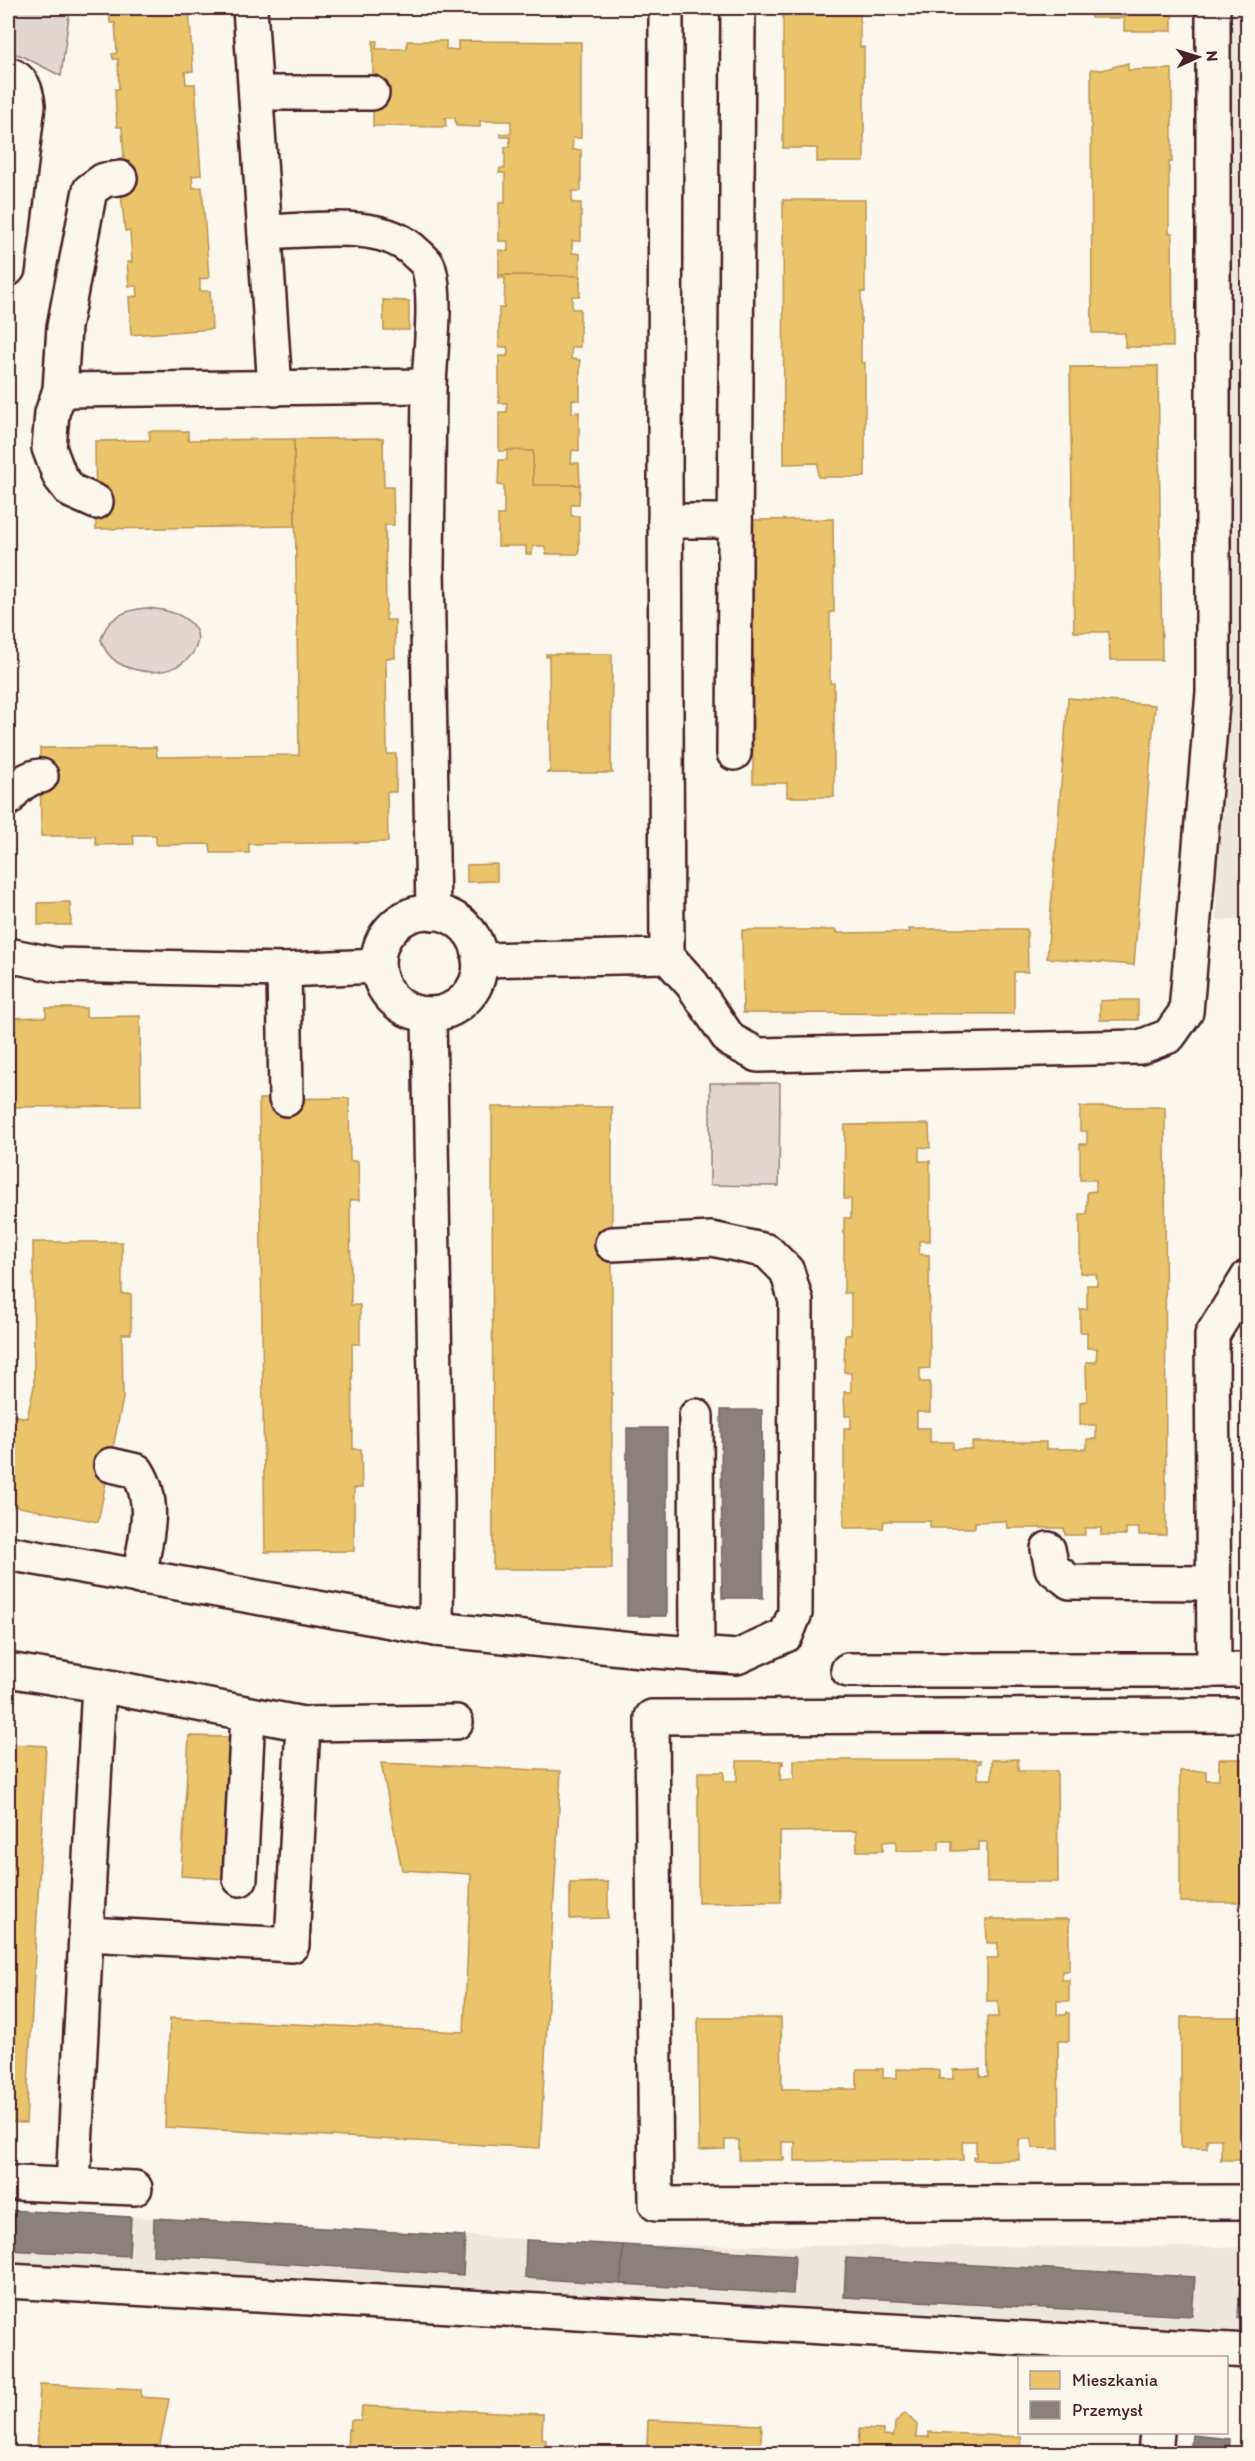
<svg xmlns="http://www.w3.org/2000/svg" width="1255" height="2461" viewBox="0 0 1255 2461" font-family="Itim,sans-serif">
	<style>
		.built { fill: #eee7de }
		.green { fill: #e2d7d0; stroke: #967b7e; stroke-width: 1.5 }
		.homes { fill: #e9c46a; stroke: #b99257; stroke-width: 1.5 }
		.industry { fill: #8a817c; stroke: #776464; stroke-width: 1.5 }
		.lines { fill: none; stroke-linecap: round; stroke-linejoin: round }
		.minor-casing { stroke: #4a1f2b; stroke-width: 38 }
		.minor { stroke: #fbf7ec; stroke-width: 33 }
	</style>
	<rect width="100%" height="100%" fill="#fbf7ec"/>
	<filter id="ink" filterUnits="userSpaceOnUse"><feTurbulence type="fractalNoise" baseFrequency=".0167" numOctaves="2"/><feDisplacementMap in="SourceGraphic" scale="12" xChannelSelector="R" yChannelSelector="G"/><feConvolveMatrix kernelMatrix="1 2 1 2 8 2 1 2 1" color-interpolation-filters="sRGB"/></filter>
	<g filter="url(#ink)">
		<!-- built -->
		<g class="built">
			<path d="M1219,8H1247L1248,920H1217Z"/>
			<path d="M8,2210L631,2245L1247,2247V2332L8,2262Z"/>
		</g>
		<!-- green -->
		<g class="green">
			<path d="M8,8H70L61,76L20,55L8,53Z"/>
			<path d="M146,608C235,614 194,687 133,669C117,665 106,656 101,640C106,618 125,610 146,608Z"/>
			<path d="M710,1083H780L779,1186L710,1185Z"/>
		</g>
		<!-- homes -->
		<g class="homes">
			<path d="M109,8H189L193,71L185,72L186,84H195L201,175L192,176L193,188L202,187L209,278L200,279V291H210L212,329L131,335L129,297L138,296L137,286H129L127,262H132L130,231H125L121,193L130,192V182L120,178V158H124L122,127H117L115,89H119L118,59H113L112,54L117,53L115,23H110Z"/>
			<path d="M783,8H860V47H864V162H817V148H783Z"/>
			<path d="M1091,8H1172V31H1124V18H1091Z"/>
			<path d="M373,41H377L376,49H407V41H446V49L458,50V41L581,42V138H573L572,150H581V191H572V203H581V241H572V253L580,254V276L499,275V250L508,251V241H499V202L505,203V173H499L500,168H505V147H510V137H501V134L511,133V121H480V127L456,126L455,118H445L446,127L373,126Z"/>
			<path d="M1128,63V70L1172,69V162H1169V233H1172L1173,347H1125V333H1092L1091,69L1102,70Z"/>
			<path d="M783,200H865V292H861V362L865,363V477H818V463L784,464Z"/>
			<path d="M499,275L580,276V296H572V309H580V347H571V359L580,360V400H572V413L579,412V451L572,450L571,463H579L580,485H533V451H499V412H507V403H499V356H507L508,351L507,347H499V308H504L505,278H499Z"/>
			<path d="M383,300L409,301V330H384Z"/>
			<path d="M1158,366L1162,660H1110L1109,632H1074L1070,367Z"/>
			<path d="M149,431H188V440L294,439L295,526L96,529L95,441L150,440Z"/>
			<path d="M383,438L384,487H393L394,525H385L386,620H395V658H386L387,754H396V792H387L388,842L249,844V853H211L210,844L156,845V835H133L134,844L96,845L95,836H41L40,748L156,747L157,757L299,755L294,439Z"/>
			<path d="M507,450L533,451V485H580L579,504H571V516H579V554H546L545,546H533L532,554H526V546H498V515H504V486L498,485L499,460H507Z"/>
			<path d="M833,519L834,612H830V683H834V797H787V783H753L752,520Z"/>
			<path d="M546,654H612L611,770L613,773H546L550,771L549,656L546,657Z"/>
			<path d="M1068,698L1155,705L1134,965L1047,958Z"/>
			<path d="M497,864V881L467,882V865Z"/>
			<path d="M70,902L71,925H38V903Z"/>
			<path d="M909,929H1027L1028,972H1014V1014L743,1013L742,930H837V933L910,932Z"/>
			<path d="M1116,1000H1138V1020H1100V1001Z"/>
			<path d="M46,1008H86V1017L140,1016L141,1106L8,1107V1018L46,1017Z"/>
			<path d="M349,1098L350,1161H358L359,1200H350L351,1305H360V1344H352L353,1449H361L362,1488H354V1551L265,1552L259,1099Z"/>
			<path d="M492,1107H612V1569H493Z"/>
			<path d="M1080,1107H1165L1166,1535H1139V1528H1126V1535H1101V1528H1085V1535H1065L1064,1528H1007L1006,1521L975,1522V1528H930V1521H884L883,1528H844V1428H851V1416H845L844,1392H851V1373L844,1372L845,1335H851V1293H844V1218H851V1199H844L845,1125L929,1124L930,1148L919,1147V1161H930V1241H919V1254L929,1255L930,1368L920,1369V1382H930V1412H917V1428H930V1442H953V1449H972V1442H1046V1449H1087V1439H1096V1425H1080V1402L1087,1401L1086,1362H1096L1097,1348H1087V1332H1080V1309H1087V1285H1097V1279L1096,1274L1080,1273V1214H1087V1192L1096,1191V1180H1080V1144H1087V1131H1080Z"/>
			<path d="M33,1242H122V1294H131V1334H122L123,1398L98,1522L8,1505V1414L27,1418L34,1387Z"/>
			<path d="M189,1736L231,1737L225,1879L181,1876Z"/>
			<path d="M8,1744L46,1746L26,2123L8,2122Z"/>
			<path d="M1018,1759V1771H1057L1058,1882H987V1842H979V1850L952,1851V1841H939V1850L896,1851V1841L883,1842V1851H857L856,1831L780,1832L781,1902L698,1903V1772H724V1781H737V1761H783V1764L781,1763L780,1780L794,1779V1760H981V1763H978V1779H992V1760Z"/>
			<path d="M1219,1759H1248V1902H1180V1771H1206V1780H1219Z"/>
			<path d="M381,1763L561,1771L540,2148L165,2127L170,2018L464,2032L471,1874L402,1870Z"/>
			<path d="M608,1882V1918L570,1919V1883Z"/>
			<path d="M986,1919H1069V1971H1062V1980H1069V2001H1057V2015H1066L1067,2012L1069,2013V2041H1058L1059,2149L1032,2148V2139H1019V2160H973V2157H976V2141H962L963,2160L795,2161V2142H782V2157H784V2160H739V2140H725V2149L699,2150L698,2018H781L782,2089H857V2069H883V2078H897V2069L939,2070V2079H953V2070L980,2069V2077H988L987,2017H999L998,2001H987V1958H998V1943H987Z"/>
			<path d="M1181,2017H1248V2160H1221V2139H1207V2148H1181Z"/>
			<path d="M40,2384L141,2389V2397L169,2399L158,2454H37Z"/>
			<path d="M362,2406L543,2414L542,2438L546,2439V2454H347L348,2429L350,2430L351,2420H361Z"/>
			<path d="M905,2413L917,2425L916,2437H929V2432L1021,2437V2449L1045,2450L1044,2454H858L859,2429L883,2430V2435L894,2436L895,2423Z"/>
			<path d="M648,2420L762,2425L760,2454H636L637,2447H647Z"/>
		</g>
		<!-- industry -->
		<g class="industry">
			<path d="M721,1410H762L763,1598H722Z"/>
			<rect x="627" y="1428" width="40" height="188"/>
			<path d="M8,2210L131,2217L129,2256L8,2250Z"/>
			<path d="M154,2218L465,2236L463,2275L153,2255Z"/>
			<path d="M526,2240L623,2245L621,2284L525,2278Z"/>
			<path d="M623,2245L795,2255L793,2294L621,2284Z"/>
			<path d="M846,2258L1195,2277L1192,2316L844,2297Z"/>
			<path d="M1240,2279L1248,2280V2319L1238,2318Z"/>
			<path d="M1192,2435L1230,2439L1229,2454H1190Z"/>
		</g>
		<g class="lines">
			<!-- minor casing -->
			<g class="minor-casing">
				<g id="minor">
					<path d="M250,8L275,389"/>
					<path d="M666,8L665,480L667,956L692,984L730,1040L758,1055L1140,1047L1169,1036L1186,1012L1213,692V8"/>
					<path d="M8,74C23,79 26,90 28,105L8,269"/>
					<path d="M256,93H372"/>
					<path d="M265,232C309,231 383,218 416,253C420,257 426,261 428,266C438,295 430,354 429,386"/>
					<path d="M60,390L429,386L427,567L433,913"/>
					<path d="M96,502L71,491L60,477L49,448L52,413L60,390L64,327L90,190L104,180L120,178"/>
					<path d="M665,521H735"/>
					<path d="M734,753L738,8"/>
					<path d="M8,799C15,788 27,777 41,776"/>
					<circle cx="429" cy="963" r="51"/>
					<path d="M8,955L57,965L284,970L378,966"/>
					<path d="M479,960L667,956"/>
					<path d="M284,970L286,1099"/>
					<path d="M696,1416L697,1655"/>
					<path d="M111,1465L137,1471C158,1504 145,1540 139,1577"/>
					<path d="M1048,1549L1052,1568L1070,1582L1212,1583"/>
					<path d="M8,1553L436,1629L437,1500L429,1014"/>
					<path d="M436,1629L641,1650L737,1657L786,1635L795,1613L796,1301L787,1271L767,1251L712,1239L612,1244"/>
					<path d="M8,1670L99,1685L73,2185"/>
					<path d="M848,1670H1248"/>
					<path d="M1214,1670L1212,1335L1248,1277"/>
					<path d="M99,1685L303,1724L456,1722"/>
					<path d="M1248,1715L652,1717L656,2204L1248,2202"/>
					<path d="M240,1879L248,1714"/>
					<path d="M87,1934L292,1945L303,1724"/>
					<path d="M15,2183L135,2188"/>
					<path d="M8,2281L1248,2351"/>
					<path d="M1155,2454L1157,2432"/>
				</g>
			</g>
			<!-- minor -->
			<use href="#minor" class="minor"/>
		</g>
	</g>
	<!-- margin -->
	<rect width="1255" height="2461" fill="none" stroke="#fbf7ec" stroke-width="30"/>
	<rect x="15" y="15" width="1225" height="2431" fill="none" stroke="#4a1f2b" stroke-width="2" filter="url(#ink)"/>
	<!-- legend -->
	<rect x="1018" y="2356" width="210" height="78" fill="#fbf7ec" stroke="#b4a19f" stroke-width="1.5"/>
	<rect x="1030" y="2371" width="30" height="18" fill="#e9c46a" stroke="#b4a19f" stroke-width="1.5"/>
	<text x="1072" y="2386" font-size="18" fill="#4a1f2b">Mieszkania</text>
	<rect x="1030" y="2401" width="30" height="18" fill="#8a817c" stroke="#b4a19f" stroke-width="1.5"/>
	<text x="1072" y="2416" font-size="18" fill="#4a1f2b">Przemysł</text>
	<!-- north arrow -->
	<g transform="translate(1198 57) rotate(86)" stroke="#fbf7ec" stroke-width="4.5" paint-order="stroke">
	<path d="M0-4.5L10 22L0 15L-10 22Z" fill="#4a1f2b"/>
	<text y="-9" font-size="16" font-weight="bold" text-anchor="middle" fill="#4a1f2b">N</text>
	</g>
</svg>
